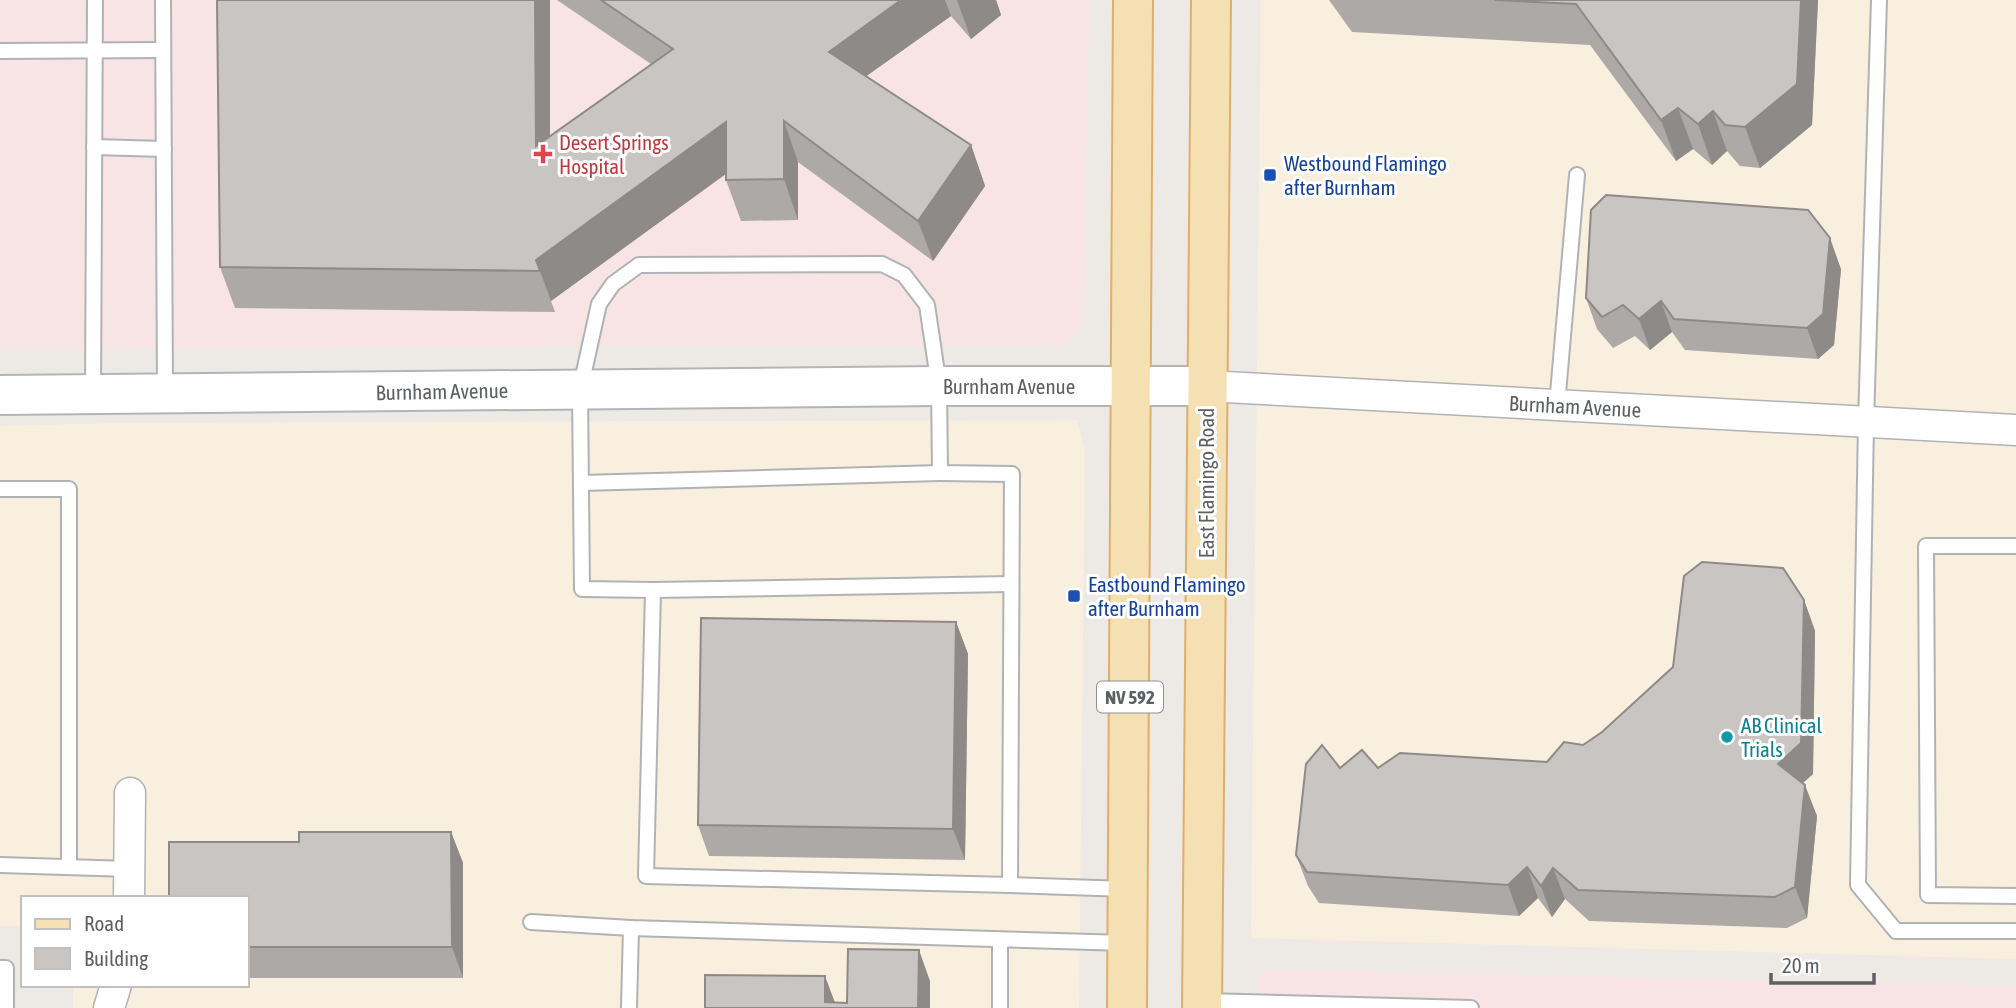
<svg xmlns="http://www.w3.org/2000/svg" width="2016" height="1008" viewBox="0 0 2016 1008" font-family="'Asap Condensed',sans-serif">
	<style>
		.commercial { fill: #f9efde }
		.medical { fill: #f8e4e5 }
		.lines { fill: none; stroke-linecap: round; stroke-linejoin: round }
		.lane-casing { stroke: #b0b3b6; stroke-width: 18 }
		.street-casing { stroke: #b0b3b6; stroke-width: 33 }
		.secondary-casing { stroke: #b2b5b8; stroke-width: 42 }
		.primary-casing { stroke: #dfae6c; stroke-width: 42 }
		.lane { stroke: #fff; stroke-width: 14 }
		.street { stroke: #fff; stroke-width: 30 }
		.secondary { stroke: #fff; stroke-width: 38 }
		.primary { stroke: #f5e0b3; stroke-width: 38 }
		.wall { fill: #ada9a7 }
		.shaded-wall { fill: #8d8a88 }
		.building { fill: #c9c5c2; stroke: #8d8a88; stroke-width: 2 }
		.health-dot { fill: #e0444e; stroke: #fff; stroke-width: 2.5 }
		.transit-dot { fill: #1a4fb4; stroke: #fff; stroke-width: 2.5 }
		.culture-dot { fill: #0f9aa8; stroke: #fff; stroke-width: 2.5 }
		.labels { text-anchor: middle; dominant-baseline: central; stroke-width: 6; stroke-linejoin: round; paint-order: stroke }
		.shield { fill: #fff; stroke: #8e9092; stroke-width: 2 }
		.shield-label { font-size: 19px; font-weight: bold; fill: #5d6164 }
		.health-label { font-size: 21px; fill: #be3a42; stroke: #fff; text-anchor: start }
		.transit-label { font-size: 21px; fill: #164399; stroke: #fff; text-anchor: start }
		.street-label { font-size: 21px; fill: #5d6164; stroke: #fff }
		.culture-label { font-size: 21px; fill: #0d838f; stroke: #fff; text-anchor: start }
	</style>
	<rect width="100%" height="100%" fill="#edeae5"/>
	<!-- commercial -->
	<g class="commercial">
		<path d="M1261,0H2016V959L1251,938Z"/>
		<path d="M1077,420L1085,451L1079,1008H73V985H247V898H23V926H0V426L121,423Z"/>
	</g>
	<!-- medical -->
	<g class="medical">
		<path d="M0,0H1089L1084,308L1078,332L1062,345L0,349Z"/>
		<path d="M1260,969L2016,986V1008H1259Z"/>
	</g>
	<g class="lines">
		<!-- lane casing -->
		<g class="lane-casing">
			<g id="lane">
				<path d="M163,0L165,391"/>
				<path d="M1879,0L1866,422L1858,885L1896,931H2016"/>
				<path d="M0,51L163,50"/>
				<path d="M94,147L164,149"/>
				<path d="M882,264L904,275L927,305L939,386L940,473L1012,474L1010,885L646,876L653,590L582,589L580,390L599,304L613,284L639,265Z"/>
				<path d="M93,394L95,0"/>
				<path d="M1557,405L1577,175"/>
				<path d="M581,483L940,473"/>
				<path d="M0,489H69V867"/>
				<path d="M2016,546H1926L1928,895L2016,896"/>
				<path d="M653,590L1011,584"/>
				<path d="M0,865L130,869"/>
				<path d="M1010,885L1127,889"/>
				<path d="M531,922L631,928L1126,943"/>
				<path d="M0,968H6V1008"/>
				<path d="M1204,1001L1471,1008"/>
				<path d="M629,1008L631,928"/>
				<path d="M1000,1008V941"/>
			</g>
		</g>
		<!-- street casing -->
		<g class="street-casing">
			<g id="street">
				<path d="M1207,386L2016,430"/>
				<path d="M129,898L130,793"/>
				<path d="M109,1008L116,985"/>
			</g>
		</g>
		<!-- secondary casing -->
		<g class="secondary-casing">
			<path id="secondary" d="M0,395L939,386H1207"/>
		</g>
		<!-- primary casing -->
		<g class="primary-casing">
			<g id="primary">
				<path d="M1127,1008L1133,0"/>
				<path d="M1202,1008L1211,0"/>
			</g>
		</g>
		<!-- lane -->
		<use href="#lane" class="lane"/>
		<!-- street -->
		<use href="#street" class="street"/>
		<!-- secondary -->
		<use href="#secondary" class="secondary"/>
		<!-- primary -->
		<use href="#primary" class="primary"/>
	</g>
	<!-- wall -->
	<g class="wall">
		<path d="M217,0H550V136L651,64L557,0H996L1001,15L971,39L951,16L866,76L971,145L985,186L933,261L798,162V220L741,221L726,180V173L551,301L555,312L235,308L220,267Z"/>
		<path d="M1329,0H1818L1812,125L1760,168L1740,166L1727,151L1712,165L1693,149L1676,161L1590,45L1352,32Z"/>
		<path d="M1841,269L1834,345L1818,359L1685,350L1672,332L1650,350L1635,336L1613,348L1597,329L1586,298Z"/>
		<path d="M1804,600L1815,631L1813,774L1803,783L1817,816L1807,918L1787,928L1589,921L1565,899L1552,917L1538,898L1519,916L1319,903L1308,886L1296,855L1340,768L1547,762L1583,745Z"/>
		<path d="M956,622L968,654L965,860L709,856L698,825Z"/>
		<path d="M451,832L463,863V978H247V898L299,842Z"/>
	</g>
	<!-- shaded-wall -->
	<g class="shaded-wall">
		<path d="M535,0H550V187L536,146Z"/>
		<path d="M901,0H945L951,16L844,92L829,52Z"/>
		<path d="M957,0H996L1001,15L971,39Z"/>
		<path d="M1801,0H1818L1812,125L1760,168L1745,127Z"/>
		<path d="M1678,108L1693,149L1676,161L1661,120Z"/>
		<path d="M1713,111L1727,151L1712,165L1698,124Z"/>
		<path d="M784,121L798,162V220L784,179Z"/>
		<path d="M726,122L741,163L551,301L536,260Z"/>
		<path d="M971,145L985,186L933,261L918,221Z"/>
		<path d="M1830,238L1841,269L1834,345L1818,359L1807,328Z"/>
		<path d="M1661,301L1672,332L1650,350L1639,319Z"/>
		<path d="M1804,600L1815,631L1813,774L1789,795L1778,764Z"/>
		<path d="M956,622L968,654L965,860L953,829Z"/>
		<path d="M1805,785L1817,816L1807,918L1795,887Z"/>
		<path d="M451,832L463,863V978L452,947Z"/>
		<path d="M1527,867L1538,898L1519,916L1508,885Z"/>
		<path d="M1553,868L1565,899L1552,917L1541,886Z"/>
		<path d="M919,950L930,981V1008H918Z"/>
		<path d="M825,976L837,1008L825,1002Z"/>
	</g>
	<!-- building -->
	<g class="building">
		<path d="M217,0H535L536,146L673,49L601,0H901L829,52L971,145L918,221L784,121V179L726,180V122L536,260L540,271L220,267Z"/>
		<path d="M1495,0H1801L1797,84L1745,127L1725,125L1713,111L1698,124L1678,108L1661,120L1576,4Z"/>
		<path d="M1606,195L1808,210L1830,238L1823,314L1807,328L1674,319L1661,301L1639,319L1623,305L1602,317L1586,298L1591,210Z"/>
		<path d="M1702,562L1783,568L1804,600L1801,743L1778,764L1805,785L1795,887L1775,897L1578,890L1553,868L1541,886L1527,867L1508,885L1307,872L1296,855L1306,764L1322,745L1340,768L1362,750L1378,768L1400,753L1547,762L1564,742L1583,745L1602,732L1673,667L1684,576Z"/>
		<path d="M701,618L956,622L953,829L698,825Z"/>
		<path d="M299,832H451L452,947H247V898H169V842H299Z"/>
		<path d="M848,949L919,950L918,1008H705V975L825,976V1002L847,1003Z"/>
	</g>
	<!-- markers -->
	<path class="health-dot" d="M539.5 143.5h7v7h7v7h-7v7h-7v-7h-7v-7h7z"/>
	<g class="transit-dot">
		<rect x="1263" y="168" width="14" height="14" rx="3.5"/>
		<rect x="1067" y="589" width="14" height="14" rx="3.5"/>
	</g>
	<circle class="culture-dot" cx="1727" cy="737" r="7"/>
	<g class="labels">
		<!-- shield labels -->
		<rect class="shield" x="1097" y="681.5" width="66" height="31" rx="5"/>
		<g class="shield-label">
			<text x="1130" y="697">NV 592</text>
		</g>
		<!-- health labels -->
		<g class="health-label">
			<text x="559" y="142">Desert Springs<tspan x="559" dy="24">Hospital</tspan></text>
		</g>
		<!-- transit labels -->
		<g class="transit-label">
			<text x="1284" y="163">Westbound Flamingo<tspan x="1284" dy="24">after Burnham</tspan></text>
			<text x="1088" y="584">Eastbound Flamingo<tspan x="1088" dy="24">after Burnham</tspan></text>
		</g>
		<!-- street labels -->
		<g class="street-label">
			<text x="1009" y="386">Burnham Avenue</text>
			<text transform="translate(442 391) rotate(-1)">Burnham Avenue</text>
			<text transform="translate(1575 406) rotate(3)">Burnham Avenue</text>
			<text transform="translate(1206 483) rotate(-90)">East Flamingo Road</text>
		</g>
		<!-- culture labels -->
		<g class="culture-label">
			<text x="1741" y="725">AB Clinical<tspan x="1741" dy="24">Trials</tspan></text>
		</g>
	</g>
	<!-- legend -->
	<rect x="21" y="896" width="228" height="91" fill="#ffffff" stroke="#bec0c1" stroke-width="2"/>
	<rect x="35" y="919" width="35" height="10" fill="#f5e0b3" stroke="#bec0c1" stroke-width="2"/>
	<text x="84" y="931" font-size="21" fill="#5d6164">Road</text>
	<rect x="35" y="948" width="35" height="21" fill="#c9c5c2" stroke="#bec0c1" stroke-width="2"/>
	<text x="84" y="966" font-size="21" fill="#5d6164">Building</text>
	<!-- scale -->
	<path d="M1771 973v10h103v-10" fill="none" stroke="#5d6164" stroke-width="3.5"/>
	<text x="1782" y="973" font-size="21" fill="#5d6164" stroke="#ffffff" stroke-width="5" paint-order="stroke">20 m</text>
</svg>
